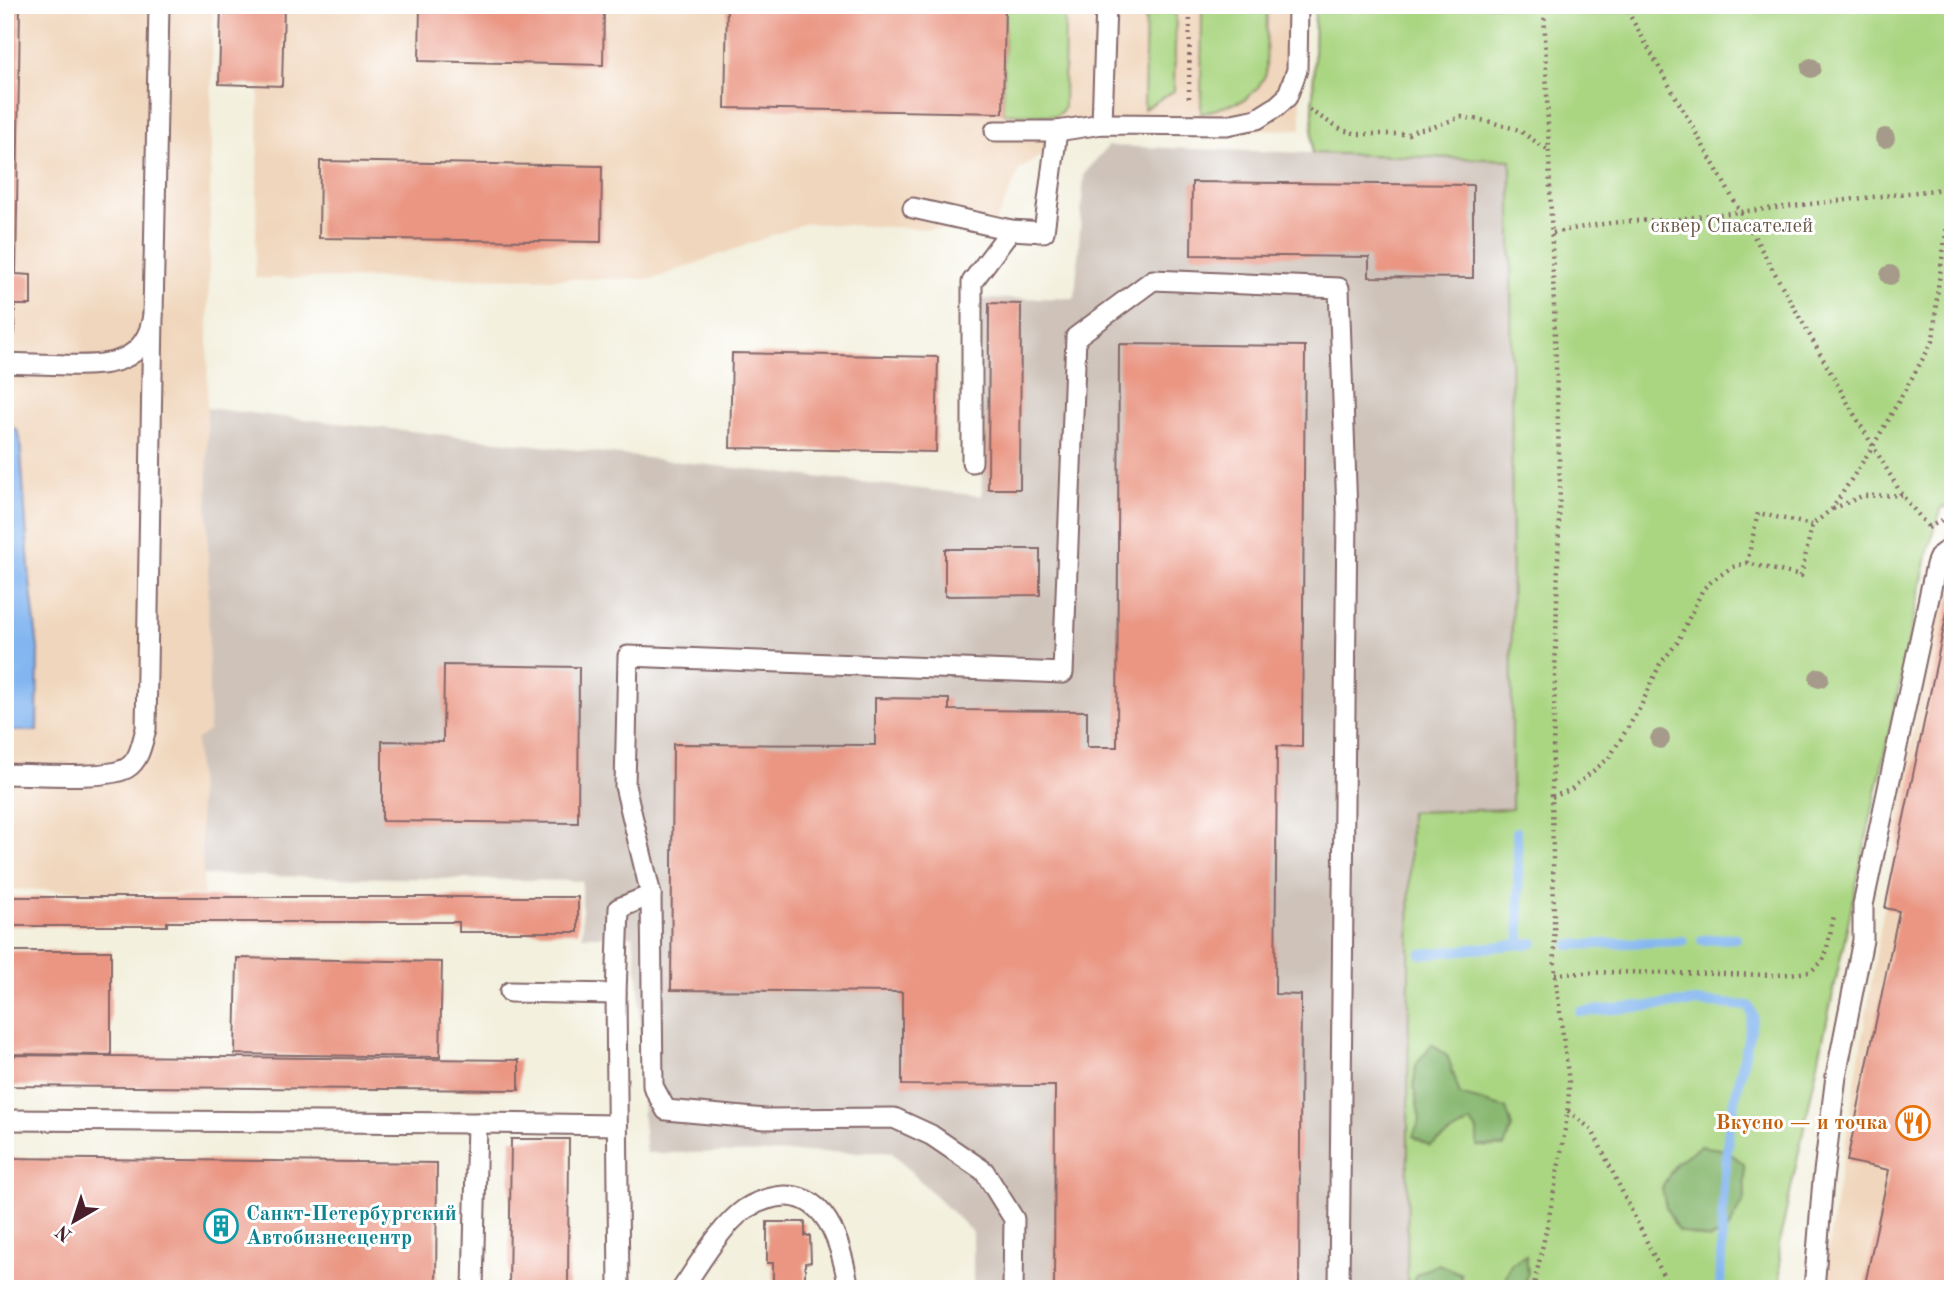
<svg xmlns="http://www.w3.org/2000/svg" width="1958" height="1294" viewBox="0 0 1958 1294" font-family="'Old Standard TT',serif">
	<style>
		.built { fill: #f0d6bc }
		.industrial { fill: #cec2b9 }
		.green { fill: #aad682; stroke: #7a7a56; stroke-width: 2 }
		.forest { fill: #87b770; stroke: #686b4e; stroke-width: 2 }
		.water { fill: #83b6f0; stroke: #666a8e; stroke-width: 2 }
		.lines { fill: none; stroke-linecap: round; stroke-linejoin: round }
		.stream { stroke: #83b6f0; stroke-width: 10 }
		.building { fill: #ea9683 }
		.service-casing { stroke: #85686a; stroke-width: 23 }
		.path { stroke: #85686a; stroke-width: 4.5; stroke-dasharray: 2 5; stroke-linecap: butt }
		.service { stroke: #fff; stroke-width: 19 }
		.tree { fill: #a69b8a }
		.labels { text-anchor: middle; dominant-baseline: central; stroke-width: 6; stroke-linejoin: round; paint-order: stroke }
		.park-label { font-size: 21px; fill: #675645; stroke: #fff }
		.food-label { font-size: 21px; font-weight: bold; fill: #c56008; stroke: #fff; text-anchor: end }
		.culture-label { font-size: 21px; font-weight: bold; fill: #0d838f; stroke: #fff; text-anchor: start }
	</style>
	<rect width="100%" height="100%" fill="#fff"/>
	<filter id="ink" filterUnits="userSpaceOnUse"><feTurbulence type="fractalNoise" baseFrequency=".0143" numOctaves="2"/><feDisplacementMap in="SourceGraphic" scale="14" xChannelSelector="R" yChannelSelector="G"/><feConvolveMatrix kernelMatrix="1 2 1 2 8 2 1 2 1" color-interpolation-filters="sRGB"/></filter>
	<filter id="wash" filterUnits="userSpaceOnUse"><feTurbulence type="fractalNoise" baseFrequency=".00686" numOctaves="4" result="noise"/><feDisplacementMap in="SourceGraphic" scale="28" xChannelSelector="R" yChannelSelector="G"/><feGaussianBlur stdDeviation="1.57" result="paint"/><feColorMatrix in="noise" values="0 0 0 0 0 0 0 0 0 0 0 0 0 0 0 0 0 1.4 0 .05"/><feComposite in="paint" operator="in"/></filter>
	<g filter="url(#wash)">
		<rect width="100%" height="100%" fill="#f3f0de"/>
		<!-- built -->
		<g class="built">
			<path d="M5,5H213L207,408L209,756H199L204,895L5,889Z"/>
			<path d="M261,5H1299L1301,130L1080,128L1020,170L991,232L806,223L653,279L255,278Z"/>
			<path d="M1946,530H1953V1289H1821Z"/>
		</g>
		<!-- industrial -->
		<path class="industrial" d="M1108,146L1511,160L1512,809L1410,813L1407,1289H973V1233L891,1152L646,1153L643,1123L639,986L633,936H582V881L203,875L196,740L209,731L207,408L982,496L981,299L1075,298L1084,174Z"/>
		<!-- green -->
		<g class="green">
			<path d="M1005,5H1065L1064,107L1061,112L1055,116L1003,113Z"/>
			<path d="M1146,5H1176L1174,91L1144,109Z"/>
			<path d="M1202,5H1267L1266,74L1257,89L1244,100L1201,114Z"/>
			<path d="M1315,5H1953V508L1942,507L1929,547L1779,1244L1781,1289H1407L1410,812L1512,809L1511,160L1312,153Z"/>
		</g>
		<!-- forest -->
		<g class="forest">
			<path d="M1432,1044L1448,1057L1460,1095L1506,1108L1512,1127L1504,1147L1477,1146V1131L1471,1122L1430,1146L1413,1136L1420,1120L1414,1088L1416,1065Z"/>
			<path d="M1700,1146L1726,1150L1744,1164L1745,1199L1728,1230L1709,1239L1678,1231L1666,1208L1662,1188L1676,1163Z"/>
			<path d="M1526,1255L1528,1272L1522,1289H1501L1511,1264Z"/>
			<path d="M1438,1264L1461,1274L1460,1289H1409L1417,1274Z"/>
		</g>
		<!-- water -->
		<path class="water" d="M5,424L17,430L20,438L30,581L38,649L37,731H5Z"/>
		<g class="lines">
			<!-- stream -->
			<g class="stream">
				<path d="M1517,832L1520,944"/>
				<path d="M1702,940L1736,938"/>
				<path d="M1569,945L1683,941"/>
				<path d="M1421,954L1533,943"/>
				<path d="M1580,1012L1696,1002L1749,1006L1753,1016L1729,1127L1723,1198L1720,1289"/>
			</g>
		</g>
		<g id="blocks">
			<!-- building -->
			<g class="building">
				<path d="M5,5H20L16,274L31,275V305H15L14,337H5Z"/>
				<path d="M221,5H284L282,86L219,84Z"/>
				<path d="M420,5H604L603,65L419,61Z"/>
				<path d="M727,5H1005L1003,113L725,108Z"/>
				<path d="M320,161L602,166L601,242L319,238Z"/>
				<path d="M1192,182L1473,185V278L1369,277V257L1191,255Z"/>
				<path d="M989,303L1021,304L1020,489H988Z"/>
				<path d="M1119,344L1305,346L1302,747L1277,746L1275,994L1301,995L1299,1289H1054L1055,1086L902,1085V992L671,990L673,744L875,745V698L949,699V710L1087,711V747H1117Z"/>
				<path d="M732,353L938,357L936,452L730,448Z"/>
				<path d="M945,549H1040V595L945,596Z"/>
				<path d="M1952,589L1953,1289H1864L1889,1170L1847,1161L1899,911L1885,908Z"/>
				<path d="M444,665L579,667L578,823L382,821V741L443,742Z"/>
				<path d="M5,897H578V932H459V922H167V926H5Z"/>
				<path d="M5,951H111V1055L5,1054Z"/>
				<path d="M237,958L442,962L440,1057L235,1054Z"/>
				<path d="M5,1055L519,1060V1090L5,1086Z"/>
				<path d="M511,1139H569L568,1289H509Z"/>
				<path d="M5,1158L437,1163L436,1289H5Z"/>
				<path d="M767,1222H805V1236H810L811,1262L805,1263V1289H773V1263H767Z"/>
			</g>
		</g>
	</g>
	<g filter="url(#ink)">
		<use href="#blocks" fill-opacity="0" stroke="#85686a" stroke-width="2"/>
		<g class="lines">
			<!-- service casing -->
			<g class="service-casing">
				<g id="service">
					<path d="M1102,124L1106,5"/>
					<path d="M995,131H1057L1102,124L1227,125L1257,119L1276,107L1287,97L1297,70L1298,5"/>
					<path d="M913,208L1011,230L1044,232L1057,131"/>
					<path d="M5,363C25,364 45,364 65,365C106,366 146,365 153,315L159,5"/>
					<path d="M972,462V282L1011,230"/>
					<path d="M5,774C32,774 107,780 127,768C140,760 142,742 146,729L153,315"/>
					<path d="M510,992L616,994"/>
					<path d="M5,1120L477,1123L473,1289"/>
					<path d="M477,1123L617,1125"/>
					<path d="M619,1289L616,994L619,908L651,895"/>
					<path d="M682,1289C700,1263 720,1227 745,1209C758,1201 770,1197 785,1196C831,1195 843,1254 849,1289"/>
					<path d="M1013,1289L1014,1219L984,1171L931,1135L894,1118L765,1119L666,1110L653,1086L651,895L625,786L628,656L1063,673L1076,337L1153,280L1339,288L1347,513L1339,1289"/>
					<path d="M1814,1289L1823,1180L1836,1076L1863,940V905L1936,565C1939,556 1942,550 1953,551"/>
				</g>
			</g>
			<!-- path -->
			<g class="path">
				<path d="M1624,5L1854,414L1902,495L1929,528"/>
				<path d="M1189,98L1190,5"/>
				<path d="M1309,110L1342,130L1358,134H1408L1416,130L1433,127L1461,117L1487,121L1519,130L1549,151"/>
				<path d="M1553,233C1594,224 1626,220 1668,220L1953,188"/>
				<path d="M1833,509L1862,496L1902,495"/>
				<path d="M1928,528L1942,520H1953"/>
				<path d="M1747,563L1758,513L1812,525"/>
				<path d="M1552,797L1570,790L1609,758L1640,708L1660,664L1677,643L1703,589L1712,581L1732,567L1747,563L1801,576L1812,525L1832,509L1873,446L1933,341L1938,287L1953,185"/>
				<path d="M1555,974L1615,972L1777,975L1810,972L1822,962L1825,957L1834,916"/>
				<path d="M1568,1111L1592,1130L1670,1289"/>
				<path d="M1533,1289C1543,1245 1553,1201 1560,1157C1565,1132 1569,1108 1569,1082L1555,974L1553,861L1552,791L1560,486L1544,5"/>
			</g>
			<!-- service -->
			<use href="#service" class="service"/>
		</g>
		<!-- trees -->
		<g class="tree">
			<circle cx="1811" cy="68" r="10"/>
			<circle cx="1885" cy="138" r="10"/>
			<circle cx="1890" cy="275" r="10"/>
			<circle cx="1819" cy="678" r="10"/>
			<circle cx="1660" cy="739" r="10"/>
		</g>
	</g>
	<!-- icons -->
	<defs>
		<g id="restaurant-ring" transform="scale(1.75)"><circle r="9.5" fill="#fff" stroke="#e8710a" stroke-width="1.5"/><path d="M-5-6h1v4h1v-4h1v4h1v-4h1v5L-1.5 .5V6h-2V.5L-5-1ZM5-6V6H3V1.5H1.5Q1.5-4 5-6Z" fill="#e8710a"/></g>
		<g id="building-ring" transform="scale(1.75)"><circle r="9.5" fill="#fff" stroke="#0f9aa8" stroke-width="1.5"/><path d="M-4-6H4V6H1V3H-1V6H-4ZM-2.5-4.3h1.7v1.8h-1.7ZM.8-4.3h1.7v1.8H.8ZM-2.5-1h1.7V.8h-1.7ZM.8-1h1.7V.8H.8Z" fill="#0f9aa8"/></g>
	</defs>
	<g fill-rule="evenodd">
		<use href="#restaurant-ring" x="1913" y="1123"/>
		<use href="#building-ring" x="221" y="1226"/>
	</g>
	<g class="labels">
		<!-- park labels -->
		<g class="park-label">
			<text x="1732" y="226">cквер Спасателей</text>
		</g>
		<!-- food labels -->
		<g class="food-label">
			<text x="1888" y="1123">Вкусно — и точка</text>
		</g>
		<!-- culture labels -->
		<g class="culture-label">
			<text x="246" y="1214">Санкт-Петербургский<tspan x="246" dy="24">Автобизнесцентр</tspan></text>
		</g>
	</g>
	<!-- margin -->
	<rect width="1958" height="1294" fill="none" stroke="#fff" stroke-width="28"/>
	<!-- north arrow -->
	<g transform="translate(74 1221) rotate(219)" stroke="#ffffff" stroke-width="5" paint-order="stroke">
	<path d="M0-5L12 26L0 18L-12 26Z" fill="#4a1f2b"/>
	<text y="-10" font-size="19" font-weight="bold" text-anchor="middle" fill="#4a1f2b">N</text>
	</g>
</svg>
